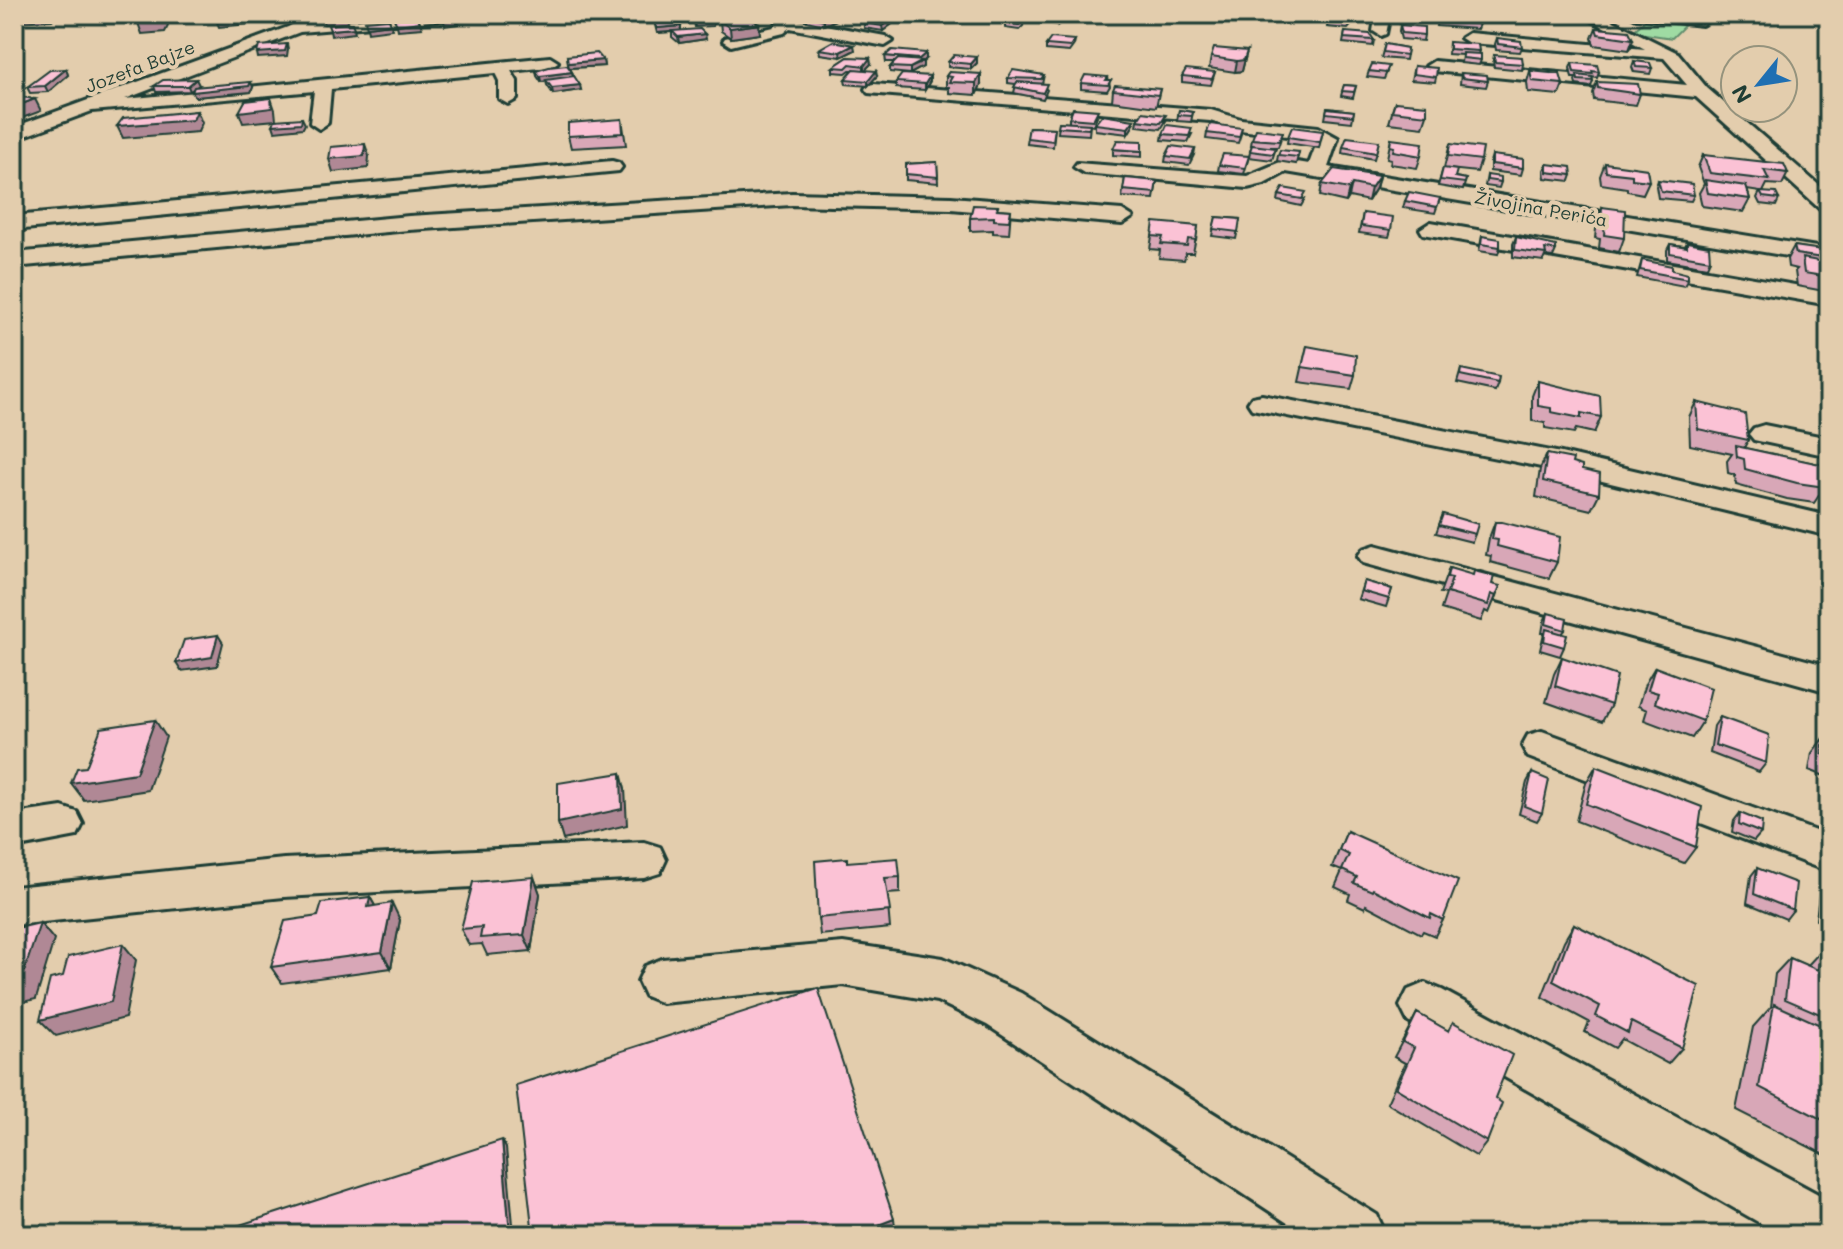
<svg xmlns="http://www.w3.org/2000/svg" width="1843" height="1249" viewBox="0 0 1843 1249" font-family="Mali,sans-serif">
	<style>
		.green { fill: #9fdba3; stroke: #5f8c6c; stroke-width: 2 }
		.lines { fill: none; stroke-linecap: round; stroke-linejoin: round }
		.minor-casing { stroke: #1f3d34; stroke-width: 6 }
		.minor { fill: #e3cdad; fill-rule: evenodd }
		.wall { fill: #d8a7b7; stroke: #1f3d34; stroke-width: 2 }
		.shaded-wall { fill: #b08895; stroke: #1f3d34; stroke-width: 2 }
		.building { fill: #fbc2d5; stroke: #1f3d34; stroke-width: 2 }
		.labels { text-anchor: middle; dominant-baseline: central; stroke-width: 8; stroke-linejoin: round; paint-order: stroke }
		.far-street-label { font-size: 18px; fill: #1f3d34; stroke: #e3cdad }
	</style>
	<rect width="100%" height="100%" fill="#e3cdad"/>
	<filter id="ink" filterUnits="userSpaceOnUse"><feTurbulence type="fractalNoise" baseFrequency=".0125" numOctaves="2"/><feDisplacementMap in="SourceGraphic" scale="16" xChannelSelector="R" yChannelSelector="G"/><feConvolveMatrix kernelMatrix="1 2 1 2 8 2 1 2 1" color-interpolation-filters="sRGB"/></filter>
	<g filter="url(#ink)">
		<!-- green -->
		<path class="green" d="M1648,18L1686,24L1672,38L1632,32Z"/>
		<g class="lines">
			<!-- minor casing -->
			<g class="minor-casing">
				<g id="minor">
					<path d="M312,14H330L317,23L418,14H473L466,18L300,32L125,99L550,57L558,62L550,67L511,71L517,81V99L508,104L499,99V81L495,73L331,89L328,123L319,129L310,123L314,91L92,111L14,140V127L288,27Z"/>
					<path d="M770,14H786L792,19L885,36L893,41L885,46L790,28L784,33L731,46L723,41L725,38L774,27L778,23Z"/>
					<path d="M1376,14H1390L1386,34L1381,36L1373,31Z"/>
					<path d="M1580,14H1599L1678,53L1707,88L1829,194V211L1821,210L1696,97L1434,71L1426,66L1434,61L1687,85L1664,58L1469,43L1461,38L1469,33L1645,49Z"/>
					<path d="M1629,14L1707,17L1710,20L1702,25L1636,18Z"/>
					<path d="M874,84L1211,110L1241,119L1318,127L1338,138L1328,167L1829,249V263L1286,172L1264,184L1247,188L1084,173L1074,167L1077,163L1247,176L1285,160L1309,164L1318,140L1240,130L1210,121L868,93L865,89L868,85Z"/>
					<path d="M612,161L619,163L622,167L619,171L14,230V216Z"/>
					<path d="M792,193L951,197L1122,210L1133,217L1122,224L951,209L792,205L409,230L14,267V253L409,216Z"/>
					<path d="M1431,222L1829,291V305L1423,234L1420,229Z"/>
					<path d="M1262,395L1561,453L1829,516V536L1561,471L1252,409L1248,403L1252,397Z"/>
					<path d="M1764,425L1829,438V456L1754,440L1749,434L1754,428Z"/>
					<path d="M1375,545L1829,666V692L1363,563L1358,556L1363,549Z"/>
					<path d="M1542,731L1829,836V872L1528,757L1522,746L1528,735Z"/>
					<path d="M62,807L77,812L83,824L77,836L14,848V814Z"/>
					<path d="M644,842L660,847L666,860L660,873L644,878L284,897L14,925V887L284,859Z"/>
					<path d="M843,943L943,958L1021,993L1377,1215L1386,1235H1306L987,1025L937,1001L843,985L662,1003L645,996L638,981L645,966L662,959Z"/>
					<path d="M1425,983L1442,990L1829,1200V1235H1781L1408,1022L1400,1006L1408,990Z"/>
				</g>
			</g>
			<!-- minor -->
			<use href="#minor" class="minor"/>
		</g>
		<!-- wall -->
		<g class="wall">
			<path d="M263,14H296L297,16L291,22L266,24Z"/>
			<path d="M734,14H763L764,18L753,20L760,34L731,38L721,31L720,21L738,18L734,16Z"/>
			<path d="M1387,14H1419L1415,20L1405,18L1404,23L1394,22L1395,17L1387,16Z"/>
			<path d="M836,15V20L824,25L807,21V16Z"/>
			<path d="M1438,16L1479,24L1477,29L1436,26Z"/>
			<path d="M1038,17L1066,18L1058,25L1038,22Z"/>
			<path d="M892,19V24L883,31L864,28V23Z"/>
			<path d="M654,21L681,31L706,39L679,43L672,37V32L657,33Z"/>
			<path d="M1024,21L1023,26L1019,30L1005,28V23Z"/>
			<path d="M1328,22H1354L1348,29L1327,27Z"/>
			<path d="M1400,25L1424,35L1423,41L1401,39L1399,31Z"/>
			<path d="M1596,28L1633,39L1629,50L1594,45L1592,38Z"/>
			<path d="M1345,32L1374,40L1373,46L1343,43Z"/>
			<path d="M1497,38L1522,47L1520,52L1496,50L1495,44Z"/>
			<path d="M1075,40L1074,45L1069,52L1046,50V45Z"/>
			<path d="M1449,42L1479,51L1478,54L1481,60L1479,65L1461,63L1462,55L1448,54Z"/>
			<path d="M1385,44L1407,48L1405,60L1381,58Z"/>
			<path d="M819,49L855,50L841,57L820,54Z"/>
			<path d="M1247,51L1242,71L1235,72L1209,68L1211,57Z"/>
			<path d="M1494,55L1523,64L1522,70L1494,67L1493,60Z"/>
			<path d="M567,56L603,60L604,66L570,68L581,90L553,94L547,85L546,81L541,82L537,76L536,71L569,68Z"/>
			<path d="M885,56L926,59L923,61V67L910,74L890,72V67L894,62H886Z"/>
			<path d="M848,57L871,64L865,70L877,76L868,86L846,84L845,79L853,70H850L846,73L833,72V67Z"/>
			<path d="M977,57V63L971,69L948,67V62Z"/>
			<path d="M1634,61L1652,68L1650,74L1634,72L1632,67Z"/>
			<path d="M1572,63L1599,72L1597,78L1592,77L1593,81L1591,87L1576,85L1575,81L1576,78H1572L1570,68Z"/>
			<path d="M1414,66L1436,77L1435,82L1411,80Z"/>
			<path d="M66,69L68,75L48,92L30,93L27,87Z"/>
			<path d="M1369,71L1387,72L1384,79L1367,77Z"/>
			<path d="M1530,71L1563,84L1559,95L1528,92L1527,82Z"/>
			<path d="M949,72L981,85L976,95L949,93V87H946V76Z"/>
			<path d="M1215,72L1211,85L1182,82V76Z"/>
			<path d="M1461,73L1488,81L1486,87L1460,84Z"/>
			<path d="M1044,75L1042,84L1047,90L1043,99L1014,93L1016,84L1008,83V78Z"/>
			<path d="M930,76V81L925,90L896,88V82Z"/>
			<path d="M1108,77L1110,86L1107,91L1081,89V83Z"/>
			<path d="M1597,82L1640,94L1636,105L1594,100L1593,93Z"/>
			<path d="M199,85L196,87H253L251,92L195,97L194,88L190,91L156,92L154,86Z"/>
			<path d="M1344,85L1356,86L1353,98L1341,96Z"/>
			<path d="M1160,89L1156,107L1112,101L1113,90Z"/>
			<path d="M1395,102L1427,115L1423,127L1389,123Z"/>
			<path d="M1327,108L1354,111L1352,122L1325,119Z"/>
			<path d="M1179,110L1193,112L1191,122L1177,121Z"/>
			<path d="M1097,116L1093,126L1090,125L1089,135L1058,133L1059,122L1069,123V118Z"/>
			<path d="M622,119L626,145L571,148L568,136Z"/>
			<path d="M1134,120L1133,126L1128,134L1095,130V124Z"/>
			<path d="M1138,120L1166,121L1161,129L1137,126Z"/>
			<path d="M1029,127L1055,128L1053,147L1027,144Z"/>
			<path d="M1323,131L1319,148L1287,143L1288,137Z"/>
			<path d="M1283,132L1278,147H1268L1276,148L1272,160L1249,157L1244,174L1218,171L1219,165L1249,156L1252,145H1251L1252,139Z"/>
			<path d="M1207,133L1241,134L1238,143L1206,139Z"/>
			<path d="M1163,134H1192L1188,142L1162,140Z"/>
			<path d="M1391,139L1421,156L1417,168L1390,164L1391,159L1387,158Z"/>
			<path d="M1379,141L1374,159L1342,153L1343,147Z"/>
			<path d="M1450,144L1481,160L1477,172L1449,169L1455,177L1466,179L1463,190L1438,186L1443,168H1444Z"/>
			<path d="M1113,149L1142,151V157L1113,155Z"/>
			<path d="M1195,149L1194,155L1189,165L1165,162L1166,156Z"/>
			<path d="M1299,152L1296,164L1277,161L1278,155Z"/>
			<path d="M1492,155L1523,168L1521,175L1490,171V162Z"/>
			<path d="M1703,155L1788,173L1782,185L1767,184L1763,192L1779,199L1776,206L1760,204L1757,198L1760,192L1747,190L1750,199L1743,212L1702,206L1699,193L1704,184L1698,167Z"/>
			<path d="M937,162L938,183L906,180V164Z"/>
			<path d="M1605,163L1649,181L1643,194L1627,191V188L1601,184L1600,176Z"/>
			<path d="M1547,164L1572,175L1570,181L1545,178L1544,170Z"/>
			<path d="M1487,175L1501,182L1499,188L1485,186Z"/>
			<path d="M1379,176L1376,188L1368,201L1349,197L1346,202L1320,196L1322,184Z"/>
			<path d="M1125,178L1157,181L1154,199L1122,197Z"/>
			<path d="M1658,180L1694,195L1691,201L1658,198L1656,186Z"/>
			<path d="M1279,195L1305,199L1301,206L1278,201Z"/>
			<path d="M1440,198L1435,213L1403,208L1405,201Z"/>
			<path d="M1602,207L1624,238L1619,252L1599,248L1600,239L1595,238L1597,220Z"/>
			<path d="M997,209L1011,210L1009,234L993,233V230L970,231V218Z"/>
			<path d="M1363,213L1391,230L1389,237L1359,233Z"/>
			<path d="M1216,217L1240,219L1236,239L1212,236Z"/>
			<path d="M1198,226L1193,253H1186L1184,260L1159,258L1160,250L1150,249L1152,236Z"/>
			<path d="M1482,236L1500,247L1498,254L1479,251Z"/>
			<path d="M1516,237L1556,250L1553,257L1545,256L1543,261L1513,257V244Z"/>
			<path d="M1687,242L1710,260L1707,267L1667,260V250L1670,244L1685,246Z"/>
			<path d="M1794,246L1826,251L1829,246V292L1797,286L1795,271L1797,269L1788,267L1787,259Z"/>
			<path d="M1642,260L1672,270L1688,279L1684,286L1637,277Z"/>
			<path d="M1307,346L1355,375L1351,389L1299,382Z"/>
			<path d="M1461,369L1498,383L1495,391L1457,383Z"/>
			<path d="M1538,381L1601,417L1594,433L1576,429L1574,433L1545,428V423L1532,421V396Z"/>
			<path d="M1696,402L1748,440L1744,448L1829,466V483L1822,494H1820L1814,503L1787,499L1736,485L1735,475L1728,473L1727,461L1732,454L1690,445L1689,417Z"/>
			<path d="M1547,454L1572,463L1582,470L1599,494L1591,510L1536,497L1540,469Z"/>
			<path d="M1443,514L1475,534L1472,542L1436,533Z"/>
			<path d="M1495,522L1557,562L1549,578L1490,562L1491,556L1486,555L1489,538Z"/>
			<path d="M1449,568L1492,584L1496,596L1489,613L1485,611L1481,621L1441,609L1446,594L1440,593Z"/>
			<path d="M1364,581L1392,589L1386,607L1358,599Z"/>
			<path d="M1548,613L1565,630L1562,634L1564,647L1560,656L1540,650L1544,633H1542L1544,621Z"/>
			<path d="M1562,657L1611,705L1602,722L1546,702L1554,674Z"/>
			<path d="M1655,667L1703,721L1692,738L1644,720L1647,710L1638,706L1645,684Z"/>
			<path d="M1720,717L1766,763L1759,772L1710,753L1714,726Z"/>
			<path d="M1824,737L1829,739V801L1824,799L1827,777L1809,770L1812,753Z"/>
			<path d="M1596,766L1696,847L1684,863L1576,821L1586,783Z"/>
			<path d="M1532,773L1542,813L1537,821L1519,814L1527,782Z"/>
			<path d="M1740,813L1761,833L1754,841L1732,832L1734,821Z"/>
			<path d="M1347,831L1443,920L1435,936L1423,931L1421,934L1366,905L1365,908L1348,900L1350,894L1335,887L1342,871L1332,867Z"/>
			<path d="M1829,854V926L1816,920L1823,861Z"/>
			<path d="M847,862L900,877V893L887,894L890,928L820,935L818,918Z"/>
			<path d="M1757,868L1793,910L1786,919L1747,903L1751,876Z"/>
			<path d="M534,877L540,894L531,951L487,955L482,944L469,945L461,929Z"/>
			<path d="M370,897L375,906L400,920L391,968L282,983L271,967L318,916Z"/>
			<path d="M1574,924L1682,1048L1668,1064L1622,1039L1615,1048L1585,1032L1589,1022L1542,997L1564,941Z"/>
			<path d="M1820,952L1829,956V1157L1736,1110L1753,1027L1771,1007L1775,974L1790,958L1807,966Z"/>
			<path d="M1417,1013L1448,1031L1453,1022L1495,1098L1487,1142L1476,1156L1387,1103L1405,1063L1394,1057Z"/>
		</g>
		<!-- shaded-wall -->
		<g class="shaded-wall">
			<path d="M14,14H57V15L52,20L14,22Z"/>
			<path d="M92,14H117L111,19L95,20Z"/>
			<path d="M245,14H252L248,24L219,27L215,17Z"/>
			<path d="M288,14H296L297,16L291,22Z"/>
			<path d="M346,14L348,18L347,23L324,24L322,19Z"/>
			<path d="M491,14L492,19L476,21L475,16Z"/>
			<path d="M506,14H527V16L507,18Z"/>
			<path d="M546,14H562V16L547,18Z"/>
			<path d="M656,14H673V17L657,19Z"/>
			<path d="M758,14H763L764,18L742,21V16Z"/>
			<path d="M1065,14H1066V18L1058,25L1059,19Z"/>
			<path d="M836,15V20L824,25V20Z"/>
			<path d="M164,16L168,26L165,32L142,34L138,23Z"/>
			<path d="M458,19L459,24L445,26L444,21Z"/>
			<path d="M892,19V24L883,31L882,26Z"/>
			<path d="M713,20V26L695,27L694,22Z"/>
			<path d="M420,22L422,28L398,30L397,25Z"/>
			<path d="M391,24L392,29L368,32L367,27Z"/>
			<path d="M759,24L760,34L731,38L730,28Z"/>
			<path d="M681,26V31L657,33V28Z"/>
			<path d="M354,28L355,33L331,36L330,30Z"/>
			<path d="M705,34L706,39L679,43L678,37Z"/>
			<path d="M287,44L288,49L287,56L258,58L257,53Z"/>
			<path d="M854,45L855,50L841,57L840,52Z"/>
			<path d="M1247,51L1242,71L1235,72L1237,61Z"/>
			<path d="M926,53V59L923,62V67L910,74V68L919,64V59Z"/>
			<path d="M977,57V63L971,69V64Z"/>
			<path d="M870,58L871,64L864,71V66Z"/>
			<path d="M603,60L604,66L569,68L568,63Z"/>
			<path d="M66,69L68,75L48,92L45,86Z"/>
			<path d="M876,71L877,76L868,86V81Z"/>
			<path d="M572,72L573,77L541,82L540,76Z"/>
			<path d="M981,74V85L976,95V83Z"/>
			<path d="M930,76V81L925,90V84Z"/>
			<path d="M196,79L199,85L190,91L188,86Z"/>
			<path d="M251,82L253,87L251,92L195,97L192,92Z"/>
			<path d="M580,85L581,90L553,94L552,88Z"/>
			<path d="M271,98L275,110L276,120L243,123L239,112Z"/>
			<path d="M35,99L41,111L14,121V107Z"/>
			<path d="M197,111L202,123L198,132L123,138L117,126Z"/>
			<path d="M302,118L305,124L303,128L275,131L273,125Z"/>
			<path d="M1134,120L1133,126L1128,134V128Z"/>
			<path d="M365,144L369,156L368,168L333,172L329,159Z"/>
			<path d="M1379,176L1376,188L1368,201L1371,188Z"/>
			<path d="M1352,184L1349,197L1346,202L1349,189Z"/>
			<path d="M218,635L223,643L217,666L181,671L176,663Z"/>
			<path d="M155,720L166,737L148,790L84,800L71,783Z"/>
			<path d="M621,773L625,789L627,825L563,840L558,823Z"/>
			<path d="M534,877L540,894L531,951L524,935Z"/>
			<path d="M370,897L379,913L368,907Z"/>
			<path d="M392,903L400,920L391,968L382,952Z"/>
			<path d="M40,923L54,940L36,999L14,1004V985Z"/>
			<path d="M123,944L136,960L125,1018L56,1036L40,1020Z"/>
			<path d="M502,1140L506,1148L514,1235H510Z"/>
			<path d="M894,1219L895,1226L870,1235H852Z"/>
		</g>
		<!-- building -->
		<g class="building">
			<path d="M217,14H245L215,17Z"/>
			<path d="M324,14H346L345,18L322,19Z"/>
			<path d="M456,14L458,19L444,21L442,15Z"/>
			<path d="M709,14L713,20L694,22L691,16Z"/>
			<path d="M739,14H758L742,16Z"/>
			<path d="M813,14H831L836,15L824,20L807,16Z"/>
			<path d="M1042,14H1065L1059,19L1038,17Z"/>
			<path d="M1396,14H1406L1405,18L1395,17Z"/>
			<path d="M417,15L420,22L397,25L394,19Z"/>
			<path d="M1332,15L1355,17L1349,24L1328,22Z"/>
			<path d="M164,16L161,21L138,23L142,18Z"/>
			<path d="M1438,16L1478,19L1479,24L1438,21Z"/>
			<path d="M749,17L759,24L730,28L720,21Z"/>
			<path d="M874,17L892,19L882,26L864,23Z"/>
			<path d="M389,19L391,24L367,27L365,21Z"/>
			<path d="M678,19L681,26L657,28L654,21Z"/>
			<path d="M1009,19L1024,21L1019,25L1005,23Z"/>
			<path d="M343,23H352L354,28L330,30L328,25Z"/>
			<path d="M1400,25L1424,27V35L1402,33Z"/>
			<path d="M1596,28L1629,31L1633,39L1598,34Z"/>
			<path d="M700,29L705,34L678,37L672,31Z"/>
			<path d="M1345,32L1370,34L1374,40L1344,38Z"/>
			<path d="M1051,38L1075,40L1070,47L1046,45Z"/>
			<path d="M1497,38L1521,41L1522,47L1498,44Z"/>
			<path d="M833,41L854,45L840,52L819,49Z"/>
			<path d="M1449,42L1478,44L1479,51L1449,49Z"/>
			<path d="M287,44L285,51L257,53L259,46Z"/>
			<path d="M1385,44L1407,48L1406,55L1383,52Z"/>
			<path d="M1214,48L1247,51L1244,60L1237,61L1211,57Z"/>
			<path d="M892,50L926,53L919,59L885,56Z"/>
			<path d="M597,53L603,60L568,63L567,56Z"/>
			<path d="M1462,53L1481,54V60L1463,58Z"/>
			<path d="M954,55L977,57L971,64L948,62Z"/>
			<path d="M1494,55L1522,57L1523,64L1495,62Z"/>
			<path d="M848,57L870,58L864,66L850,64L846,68L833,67Z"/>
			<path d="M898,59L923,61L910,68L890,67Z"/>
			<path d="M1634,61L1650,63L1652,68L1636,67Z"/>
			<path d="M1572,63L1597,65L1599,72L1592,71L1593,74L1574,72Z"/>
			<path d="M1372,64L1389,66L1386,73L1369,71Z"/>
			<path d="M567,65L572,72L540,76L536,71L549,67Z"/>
			<path d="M1414,66L1437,68L1436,77L1413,74Z"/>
			<path d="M66,69L45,86L27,87L50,70Z"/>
			<path d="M854,69L876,71L868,81L845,79Z"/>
			<path d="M1186,69L1215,72L1212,79L1182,76Z"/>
			<path d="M1013,70L1044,75L1041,79L1008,78Z"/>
			<path d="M1530,71L1560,74L1563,84L1532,81Z"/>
			<path d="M949,72L981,74L976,83L949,82L952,77L946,76Z"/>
			<path d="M1461,73L1487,75L1488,81L1462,78Z"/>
			<path d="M902,74L930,76L925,84L896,82Z"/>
			<path d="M1085,75L1108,77L1106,80H1111L1108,85L1081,83Z"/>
			<path d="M1577,75L1592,77L1593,81L1578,80Z"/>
			<path d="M574,76L580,85L552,88L546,80Z"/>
			<path d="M196,79L188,86H154L163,80Z"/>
			<path d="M251,82L249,86L192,92L194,87Z"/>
			<path d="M1017,82L1047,84L1043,93L1014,87Z"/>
			<path d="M1597,82L1638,84L1640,94L1598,88Z"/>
			<path d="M1115,85L1160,89L1158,95L1113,90Z"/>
			<path d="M1344,85L1356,86L1354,92L1342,91Z"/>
			<path d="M14,96L35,99L14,107Z"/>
			<path d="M271,98L272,108L239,112L245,101Z"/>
			<path d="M1395,102L1427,105V115L1392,111Z"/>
			<path d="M1073,108L1098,110L1093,120L1069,118Z"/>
			<path d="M1327,108L1354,111L1353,116L1326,113Z"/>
			<path d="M1179,110L1193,112L1192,116L1178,115Z"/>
			<path d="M197,111L193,120L117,126L123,118Z"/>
			<path d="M1143,112L1166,115L1161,123L1138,120Z"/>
			<path d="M1102,115L1134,120L1128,128L1095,124Z"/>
			<path d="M302,118L301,123L273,125L275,120Z"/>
			<path d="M622,119L623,133L568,136V123Z"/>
			<path d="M1059,122L1090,124L1089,129L1058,127Z"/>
			<path d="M1210,124L1242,128L1239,137L1207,133Z"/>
			<path d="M1167,125L1192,128L1189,136L1163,134Z"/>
			<path d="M1029,127L1055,128L1053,141L1027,138Z"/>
			<path d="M1292,127L1323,131L1320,142L1288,137Z"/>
			<path d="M1256,129L1283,132L1279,141L1252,139Z"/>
			<path d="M1347,137L1379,141L1376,153L1343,147Z"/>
			<path d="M1391,139L1423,143L1421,156L1393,151L1394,147L1390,146Z"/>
			<path d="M1117,140L1142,141V151L1113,149Z"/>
			<path d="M365,144L364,156L329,159L331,147Z"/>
			<path d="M1450,144L1483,148L1481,160L1448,156Z"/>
			<path d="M1252,145L1276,148L1273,154L1250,151Z"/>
			<path d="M1171,146L1195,149L1190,159L1166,156Z"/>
			<path d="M1280,150L1299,152L1298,157L1278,155Z"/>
			<path d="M1223,154L1249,156L1245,168L1219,165Z"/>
			<path d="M1492,155L1523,159V168L1492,164Z"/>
			<path d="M1703,155L1784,164L1788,173L1764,170L1769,180L1710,173Z"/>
			<path d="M937,162L938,177L906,174V164Z"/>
			<path d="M1605,163L1647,169L1649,181L1632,179V175L1606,172Z"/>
			<path d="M1547,164L1571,167L1572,175L1547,172Z"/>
			<path d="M1443,168L1457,170L1455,177L1466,179L1465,183L1440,180Z"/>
			<path d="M1334,169L1379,176L1371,188L1352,184L1349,189L1322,184Z"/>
			<path d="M1487,175L1501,177V182L1487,180Z"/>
			<path d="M1125,178L1157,181L1155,193L1123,190Z"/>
			<path d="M1658,180L1692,184L1694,195L1661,191Z"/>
			<path d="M1705,180L1746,186L1750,199L1708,193Z"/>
			<path d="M1283,188L1306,192L1302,199L1279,195Z"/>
			<path d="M1409,192L1440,198L1437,207L1405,201Z"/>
			<path d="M1760,192L1776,193L1779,199L1763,197Z"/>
			<path d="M973,205L998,206L997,209L1011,210L1009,221L994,220V217L970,218Z"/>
			<path d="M1602,207L1625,210L1624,238L1604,235L1605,225H1601Z"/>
			<path d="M1363,213L1393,217L1391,230L1361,226Z"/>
			<path d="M1216,217L1240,219L1238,232L1213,229Z"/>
			<path d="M1154,222L1198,226L1196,240L1188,239L1187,246L1161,244L1163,237L1152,236Z"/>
			<path d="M1482,236L1500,239V247L1481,244Z"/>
			<path d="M1516,237L1556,246V250L1545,249L1546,254L1515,250Z"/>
			<path d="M1687,242L1709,246L1710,260L1670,253V244L1687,247Z"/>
			<path d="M1794,246L1829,251V259L1796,254Z"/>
			<path d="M1802,258L1829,263V277L1804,273Z"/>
			<path d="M1642,260L1672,266V270L1688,274V279L1640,270Z"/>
			<path d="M1307,346L1356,355L1355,375L1302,367Z"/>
			<path d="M1461,369L1499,377L1498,383L1460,375Z"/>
			<path d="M1538,381L1600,396L1601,417L1581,413V418L1551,412V408L1538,406Z"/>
			<path d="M1696,402L1745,414L1748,440L1698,429Z"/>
			<path d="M1736,446L1829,466V478L1823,477L1825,487L1797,483L1745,469L1744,459L1737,457Z"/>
			<path d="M1547,454L1573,459L1572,463L1582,466V470L1600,474L1599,494L1543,481Z"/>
			<path d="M1443,514L1478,524L1475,534L1439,525Z"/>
			<path d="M1495,522H1502L1560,537L1557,562L1497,546L1498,540L1492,539Z"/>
			<path d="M1449,568L1473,575L1474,571L1494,576L1492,584L1500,586L1496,596L1491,594L1488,605L1447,593L1452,578L1447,577Z"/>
			<path d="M1364,581L1392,589L1389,599L1361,591Z"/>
			<path d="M1548,613L1567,618L1565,630L1546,624Z"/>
			<path d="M1546,629L1567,635L1564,647L1544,641Z"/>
			<path d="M218,635L212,657L176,663L184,640Z"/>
			<path d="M1562,657L1617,676L1611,705L1555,686Z"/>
			<path d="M1655,667L1711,688L1703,721L1655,703L1658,693L1648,690Z"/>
			<path d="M1720,717L1769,735L1766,763L1715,745Z"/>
			<path d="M155,720L136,773L71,783L77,768L86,767L101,728Z"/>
			<path d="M1824,737L1829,739V757L1822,754Z"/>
			<path d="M1596,766L1702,807L1696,847L1586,804Z"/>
			<path d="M621,773L622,809L558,823V783Z"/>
			<path d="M1532,773L1549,780L1542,813L1524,806Z"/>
			<path d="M1740,813L1762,822L1761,833L1739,824Z"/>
			<path d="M1347,831L1458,881L1443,920L1431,914L1430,918L1373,889L1372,891L1354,883L1357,877L1342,870L1349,855L1339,850Z"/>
			<path d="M847,858V862L898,858L900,877L885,878L890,911L818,918L815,861Z"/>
			<path d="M1757,868L1796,883L1793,910L1754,894Z"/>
			<path d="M534,877L524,935L480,938L482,927L461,929L473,882Z"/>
			<path d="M370,897L368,907L392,903L382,952L271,967L285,921L318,916L322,903Z"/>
			<path d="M40,923L20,984L14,985V929Z"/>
			<path d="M1574,924L1699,986L1682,1048L1631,1022L1628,1033L1596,1016L1600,1006L1553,981Z"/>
			<path d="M123,944L111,1002L40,1020L50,979L63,976L68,957Z"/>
			<path d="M1820,952L1829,956V1018L1785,999L1790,958L1818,970Z"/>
			<path d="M818,988L894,1219L852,1235H533L516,1085Z"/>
			<path d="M1774,1004L1829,1029V1123L1759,1087Z"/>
			<path d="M1417,1013L1449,1031L1453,1022L1512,1055L1495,1098L1502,1103L1487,1142L1396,1088L1414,1048L1403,1042Z"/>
			<path d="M502,1140L510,1235H209Z"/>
		</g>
	</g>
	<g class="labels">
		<!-- far-street labels -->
		<g class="far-street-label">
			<text transform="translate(140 66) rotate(-21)">Jozefa Bajze</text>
			<text transform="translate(1541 208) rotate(10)">Živojina Perića</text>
		</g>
	</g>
	<!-- margin -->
	<rect width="1843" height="1249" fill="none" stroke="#e3cdad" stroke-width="48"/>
	<rect x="24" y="24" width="1795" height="1201" fill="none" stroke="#1f3d34" stroke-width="3" filter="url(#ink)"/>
	<!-- north arrow -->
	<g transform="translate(1759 84) rotate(240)"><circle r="38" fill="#e3cdad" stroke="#95937d" stroke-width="2"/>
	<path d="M0-6L14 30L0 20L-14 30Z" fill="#1f6fb2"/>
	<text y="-12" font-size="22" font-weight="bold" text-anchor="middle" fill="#1f3d34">N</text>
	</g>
</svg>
